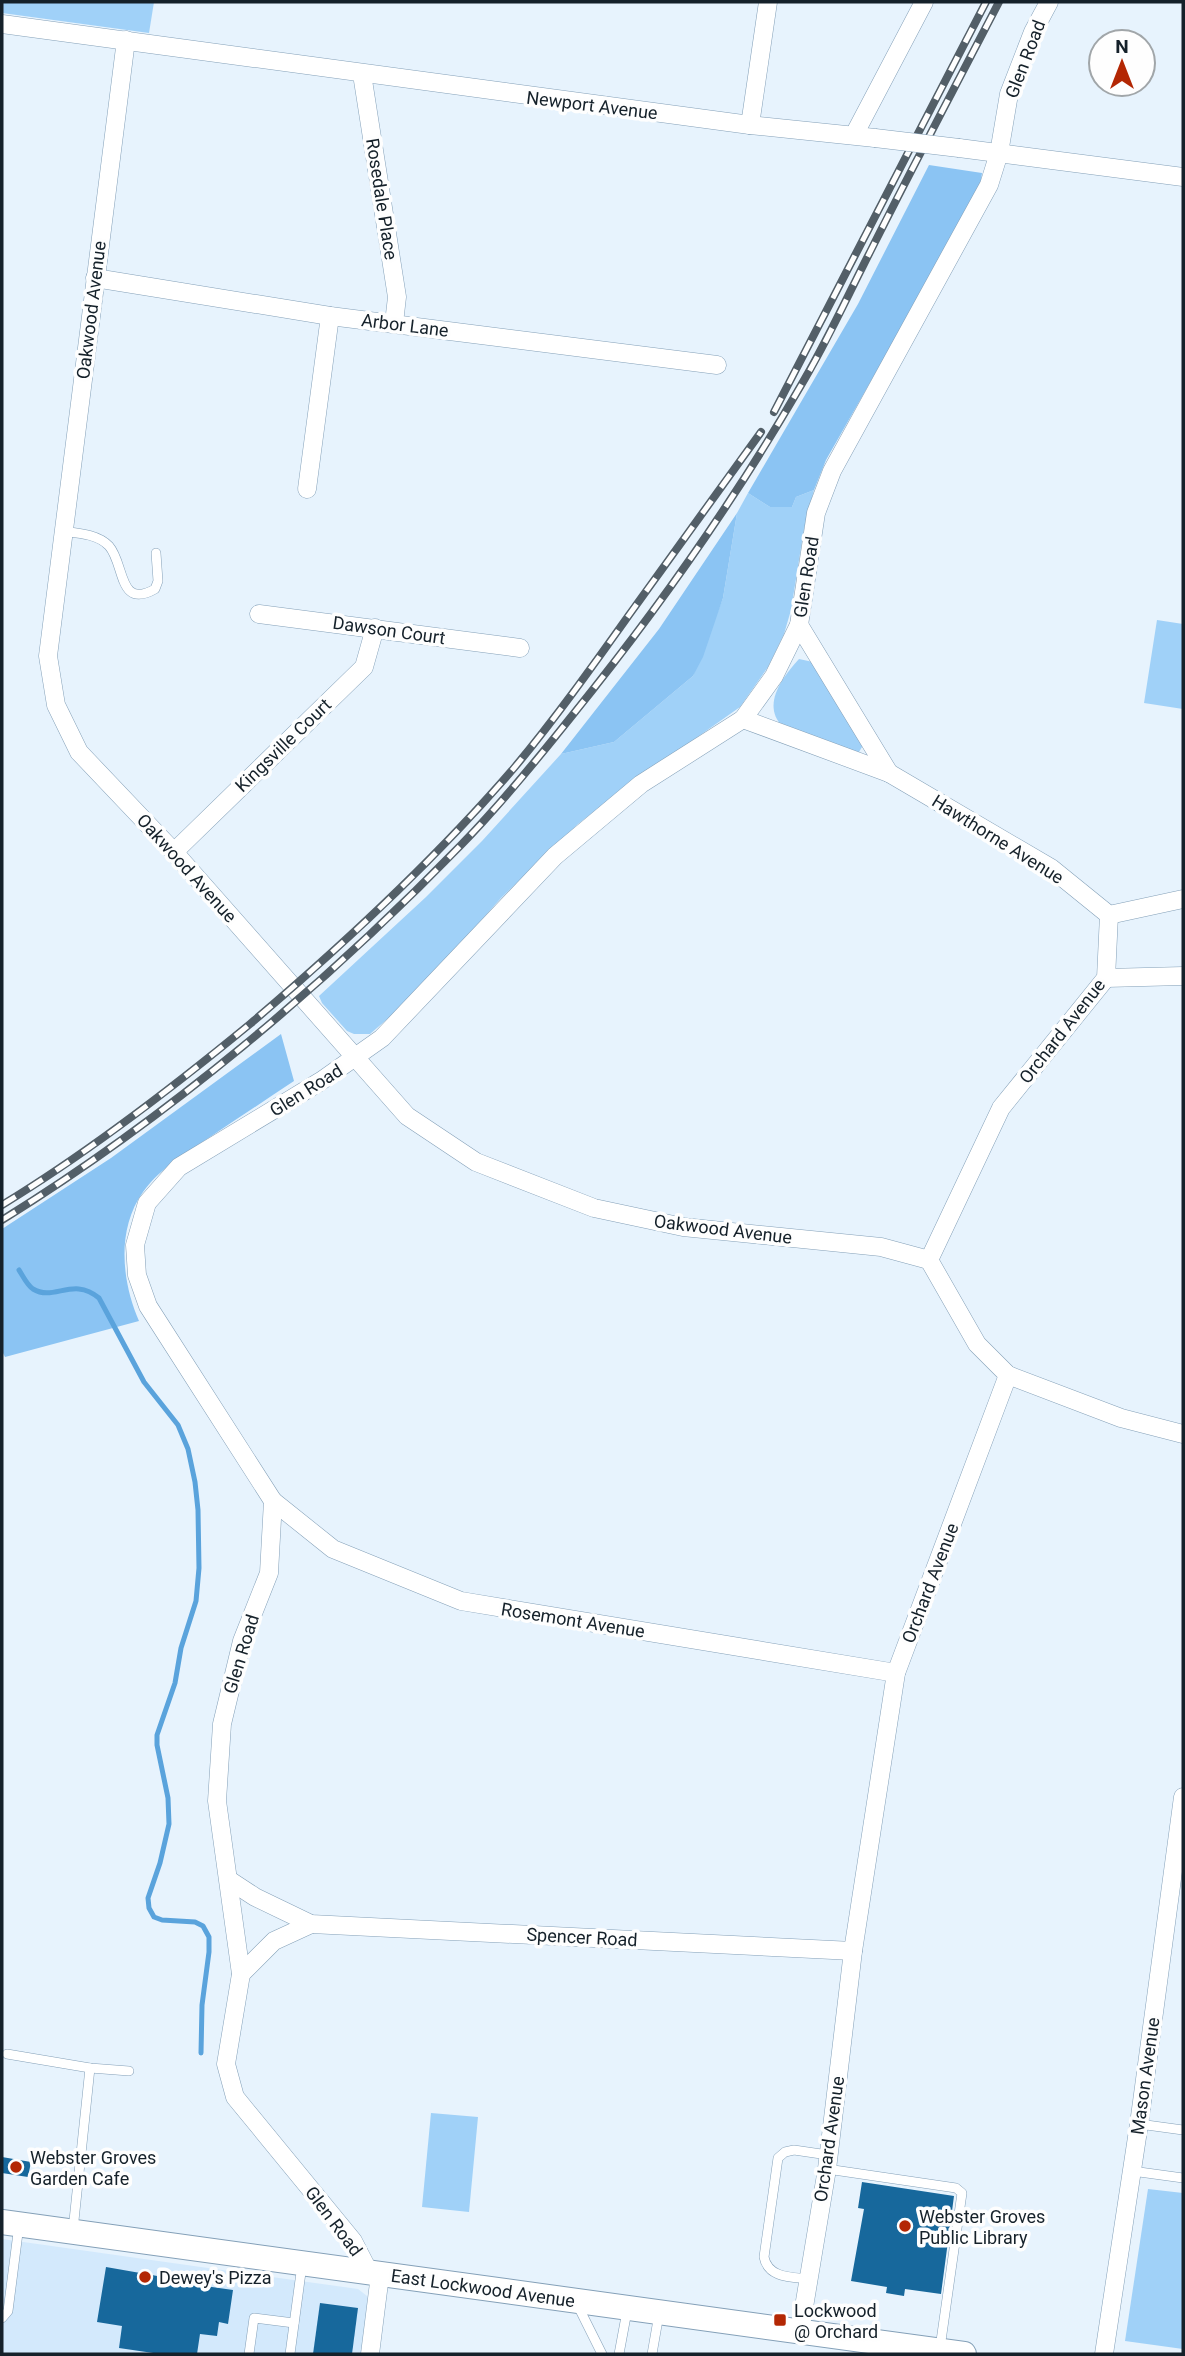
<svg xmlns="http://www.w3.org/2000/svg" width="1185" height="2356" viewBox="0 0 1185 2356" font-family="Roboto,sans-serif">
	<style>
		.built { fill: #d3e9fc }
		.green { fill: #a0d1f8 }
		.forest { fill: #8bc4f3 }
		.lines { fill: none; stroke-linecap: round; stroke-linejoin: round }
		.stream { stroke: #5aa3dc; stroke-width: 5 }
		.building { fill: #17689c }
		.service-casing { stroke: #84a0b8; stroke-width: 10 }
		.minor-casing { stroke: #84a0b8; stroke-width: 19 }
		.secondary-casing { stroke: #84a0b8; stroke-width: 26 }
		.service { stroke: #fff; stroke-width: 9 }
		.minor { stroke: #fff; stroke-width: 18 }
		.secondary { stroke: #fff; stroke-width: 24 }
		.rail-casing { stroke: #535f68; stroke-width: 8 }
		.rail { stroke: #fefefe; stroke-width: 5; stroke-dasharray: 16; stroke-linecap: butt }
		.minor-bridge-casing { stroke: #84a0b8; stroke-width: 19; stroke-linecap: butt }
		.minor-bridge { stroke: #fff; stroke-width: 18 }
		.poi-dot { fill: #b32704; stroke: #fefefe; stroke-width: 2.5 }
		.labels { text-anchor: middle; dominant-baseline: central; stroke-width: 7; stroke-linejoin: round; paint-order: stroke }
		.street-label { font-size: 18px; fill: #15212a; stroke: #fefefe }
		.poi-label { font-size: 18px; fill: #15212a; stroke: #fefefe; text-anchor: start }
	</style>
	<rect width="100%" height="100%" fill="#e7f3fd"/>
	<!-- built -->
	<path class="built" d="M2,2239L358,2289L367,2296L368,2305L361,2354H2Z"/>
	<!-- green -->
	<g class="green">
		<path d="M2,2H154L149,33L2,13Z"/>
		<path d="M814,490L804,529L791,610L784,634L768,667L740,707L614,796L578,824L501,898L415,995L370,1034H354L347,1031L322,1003L319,996L426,897L482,841L561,754L614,742L693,676L723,598L737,513L748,493L770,507H792L796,497Z"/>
		<path d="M1157,620L1183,624V709L1144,703Z"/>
		<path d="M799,659L813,662L862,740V747L859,752H854L783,727C761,705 782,678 799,659Z"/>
		<path d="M431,2113L478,2117L469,2212L422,2207Z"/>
		<path d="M1148,2189L1183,2193V2349L1125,2341Z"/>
	</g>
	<!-- forest -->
	<g class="forest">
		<path d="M929,165L982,173L980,189L826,460L814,490L796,497L792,507H770L748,493L858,304Z"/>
		<path d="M737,513L723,598L703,657L693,676L614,742L561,754L659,629Z"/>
		<path d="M281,1034L294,1081C267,1099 240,1117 213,1135C189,1151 161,1167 143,1192C116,1230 122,1282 139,1321L5,1357L2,1351V1229L111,1158Z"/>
	</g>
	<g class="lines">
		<!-- stream -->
		<path class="stream" d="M19,1270C23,1276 27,1285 33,1289C54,1302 73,1276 99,1298L144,1382L178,1425L188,1449L195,1482L198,1510L199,1568L196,1601L181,1648L175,1683L157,1735V1745L168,1798L169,1824L160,1863L148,1898L149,1908L154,1917L162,1920L195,1922L203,1926L209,1937V1952L202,2005L201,2053"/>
	</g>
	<!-- building -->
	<g class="building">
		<path d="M2,2157L31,2162L28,2177L2,2173Z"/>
		<path d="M862,2182L954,2196L941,2294L905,2289L904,2296L886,2293L887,2287L851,2281L864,2209L858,2208Z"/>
		<path d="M106,2267L163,2277V2280L233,2290L228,2324L219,2322L217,2336L200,2334L197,2354H160L119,2348L122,2326L97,2322Z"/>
		<path d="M320,2303L358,2308L352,2354H313Z"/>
	</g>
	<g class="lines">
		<!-- service casing -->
		<g class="service-casing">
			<g id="service">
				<path d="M62,531C77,533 98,534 109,546C125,564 118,610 155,589L158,581L156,553"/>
				<path d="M7,2054L90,2068L129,2071"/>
				<path d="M1139,2124L1183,2130"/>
				<path d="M827,2169L956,2188L962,2193L940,2348"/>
				<path d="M1132,2171L1183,2178"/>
				<path d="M73,2230L90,2068"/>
				<path d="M809,2279C791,2277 768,2278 764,2257L778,2158L785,2152L794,2150L828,2155"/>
				<path d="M578,2306L602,2354"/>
				<path d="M2,2318L8,2311L19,2225"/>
				<path d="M249,2354L254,2318L294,2323"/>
				<path d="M290,2354L302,2265"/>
				<path d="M619,2354L627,2311"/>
				<path d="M652,2354L659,2314"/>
			</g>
		</g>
		<!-- minor casing -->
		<g class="minor-casing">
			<g id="minor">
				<path d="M2,24L750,125L875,138"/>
				<path d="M126,40L48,656L56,705L79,752L174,852L407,1116L476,1162L594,1208L683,1227L881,1247L929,1260"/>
				<path d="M362,74L397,297L394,323"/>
				<path d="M750,125L768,2"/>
				<path d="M854,135L924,2"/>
				<path d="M959,148L1183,177"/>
				<path d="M95,278L330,316L717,365"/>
				<path d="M307,489L330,316"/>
				<path d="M259,614L520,648"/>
				<path d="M799,625L889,773L1051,868L1109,915L1183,899"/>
				<path d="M743,719L889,773"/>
				<path d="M174,852L364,667L375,628"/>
				<path d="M1106,978L1183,976"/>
				<path d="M929,1260L1001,1108L1106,978L1109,915"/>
				<path d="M929,1260L977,1344L1008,1375L1121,1418L1183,1434"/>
				<path d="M273,1501L333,1549L461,1601L896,1673"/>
				<path d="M229,1880L255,1897L311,1924L853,1951"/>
				<path d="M241,1974L274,1941L311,1924"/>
				<path d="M369,2272L353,2241L235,2097L226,2064L241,1974L217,1801L222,1724L242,1641L269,1573L273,1501L148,1306L137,1275L135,1245L147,1203L179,1167L321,1081L382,1038L555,856L641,784L743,719L774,676L799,625L816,513L832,471L989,185L999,153L1009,94L1033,32L1049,2"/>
				<path d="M800,2331L827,2169L853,1951L896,1673L1008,1375"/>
				<path d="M370,2354L380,2275"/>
				<path d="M1104,2354L1139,2124L1183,1797"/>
			</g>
		</g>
		<!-- secondary casing -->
		<g class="secondary-casing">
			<path id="secondary" d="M2,2222L964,2354"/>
		</g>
		<!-- service -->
		<use href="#service" class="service"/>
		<!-- minor -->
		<use href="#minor" class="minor"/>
		<!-- secondary -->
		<use href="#secondary" class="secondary"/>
		<!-- rail casing -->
		<g class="rail-casing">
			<g id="rail">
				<path d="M774,412L986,2"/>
				<path d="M2,1205C89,1152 171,1089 250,1024C343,945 434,861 514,768C555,719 592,667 629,615C673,554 717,493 761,432"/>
				<path d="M2,1220C168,1117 325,985 461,845C500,805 536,761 571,717C655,613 733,503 800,387C826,344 847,297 870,252C912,168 956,85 999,2"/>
			</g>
		</g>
		<!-- rail -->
		<use href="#rail" class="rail"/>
		<!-- minor-bridge casing -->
		<g class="minor-bridge-casing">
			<path id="minor-bridge" d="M875,138L959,148"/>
		</g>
		<!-- minor-bridge -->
		<use href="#minor-bridge" class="minor-bridge"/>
	</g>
	<!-- markers -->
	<g class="poi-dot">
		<circle cx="16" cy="2167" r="7"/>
		<circle cx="905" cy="2226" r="7"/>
		<circle cx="145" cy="2277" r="7"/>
		<rect x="773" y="2313" width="14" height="14" rx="3.5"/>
	</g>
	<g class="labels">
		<!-- street labels -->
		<g class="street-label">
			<text transform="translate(1025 59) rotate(-69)">Glen Road</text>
			<text transform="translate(592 105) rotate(7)">Newport Avenue</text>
			<text transform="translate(382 199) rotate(81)">Rosedale Place</text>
			<text transform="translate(91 310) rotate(-83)">Oakwood Avenue</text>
			<text transform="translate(405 325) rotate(7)">Arbor Lane</text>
			<text transform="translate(806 577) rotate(-81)">Glen Road</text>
			<text transform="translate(389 630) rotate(8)">Dawson Court</text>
			<text transform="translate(283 745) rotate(-44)">Kingsville Court</text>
			<text transform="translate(998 839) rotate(32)">Hawthorne Avenue</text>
			<text transform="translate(187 868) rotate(48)">Oakwood Avenue</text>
			<text transform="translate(1062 1031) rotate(-52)">Orchard Avenue</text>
			<text transform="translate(306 1090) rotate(-32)">Glen Road</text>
			<text transform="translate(723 1229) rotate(7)">Oakwood Avenue</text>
			<text transform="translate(930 1583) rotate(-69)">Orchard Avenue</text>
			<text transform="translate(573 1620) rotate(9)">Rosemont Avenue</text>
			<text transform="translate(241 1654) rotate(-73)">Glen Road</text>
			<text transform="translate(582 1937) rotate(3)">Spencer Road</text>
			<text transform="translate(1145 2076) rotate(-82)">Mason Avenue</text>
			<text transform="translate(829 2139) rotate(-82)">Orchard Avenue</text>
			<text transform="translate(334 2221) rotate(53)">Glen Road</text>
			<text transform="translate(483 2288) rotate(8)">East Lockwood Avenue</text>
		</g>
		<!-- poi labels -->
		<g class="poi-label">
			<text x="30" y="2157">Webster Groves<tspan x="30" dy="21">Garden Cafe</tspan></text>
			<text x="919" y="2216">Webster Groves<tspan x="919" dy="21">Public Library</tspan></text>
			<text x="159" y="2277">Dewey's Pizza</text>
			<text x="794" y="2310">Lockwood<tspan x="794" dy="21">@ Orchard</tspan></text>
		</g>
	</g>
	<!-- border -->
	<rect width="1185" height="2356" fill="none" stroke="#15212a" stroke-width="7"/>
	<!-- north arrow -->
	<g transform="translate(1122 63)"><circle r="33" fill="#fefefe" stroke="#a1a6a9" stroke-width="2"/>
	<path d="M0-5L12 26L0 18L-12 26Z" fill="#b32704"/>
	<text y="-10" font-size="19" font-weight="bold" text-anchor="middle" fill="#15212a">N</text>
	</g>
</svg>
